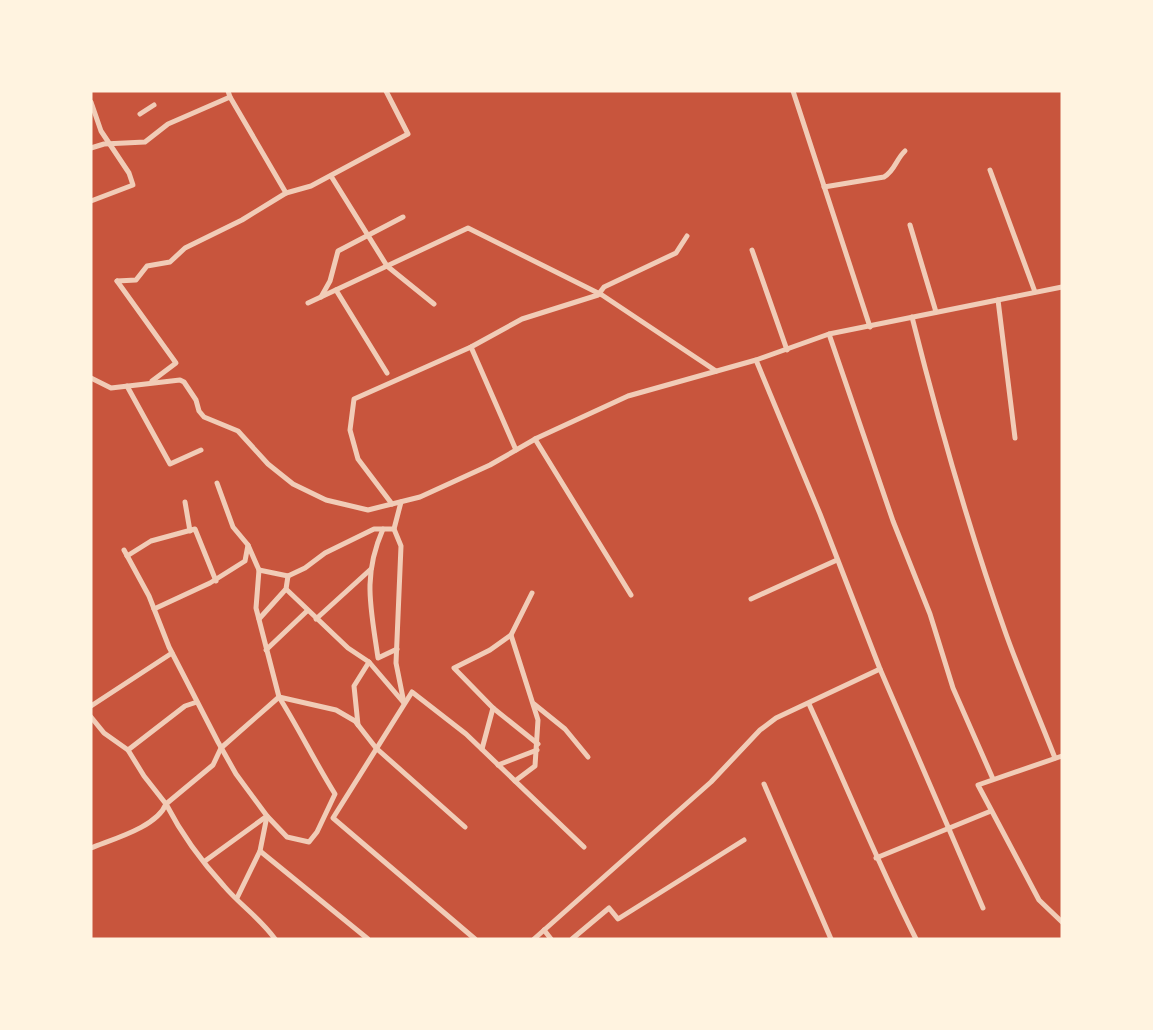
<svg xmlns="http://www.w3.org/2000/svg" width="1153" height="1030" viewBox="0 0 1153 1030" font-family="'Open Sans',sans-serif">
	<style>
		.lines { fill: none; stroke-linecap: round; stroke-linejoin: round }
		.minor { stroke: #f1ccb7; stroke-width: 5 }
	</style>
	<rect width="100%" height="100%" fill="#c8553d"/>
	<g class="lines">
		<!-- minor -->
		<g class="minor">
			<path d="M793,91L870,327"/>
			<path d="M91,102L101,131L129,173L133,185L91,201"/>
			<path d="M140,114L154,105"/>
			<path d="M91,148L104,144L145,142L168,124L230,97L228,91"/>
			<path d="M990,170L1035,292"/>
			<path d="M331,176L387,266L434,304"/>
			<path d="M824,187L884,177C895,171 896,159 905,151"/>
			<path d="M286,193L311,186L408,134L386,91"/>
			<path d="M910,225L936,312"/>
			<path d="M752,250L787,350"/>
			<path d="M117,281L136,280L147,266L170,262L185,248L242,220L286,193L230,97"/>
			<path d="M117,281L176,363L152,381"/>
			<path d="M336,290L387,373"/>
			<path d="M321,297L330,281L338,251L403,217"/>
			<path d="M998,300L1015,438"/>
			<path d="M308,303L468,228L602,295L716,371"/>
			<path d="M912,317C939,424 969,530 1006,634C1021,676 1039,717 1055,758"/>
			<path d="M829,334L893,521L930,614L953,688L993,779"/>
			<path d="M471,347L516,450"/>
			<path d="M756,360L820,514L880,669L983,908"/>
			<path d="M91,378L111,388L180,380L184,382L196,400L199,411L204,417L238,431L268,464L293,484L326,500L368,510L420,497L490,465L537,438L628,396L756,360L829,334L1062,287"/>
			<path d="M127,386L170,464L201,450"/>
			<path d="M535,439L631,595"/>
			<path d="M185,502L190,531"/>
			<path d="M392,504L358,459L350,430L354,399L471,347L522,319L598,295L604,287L676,253L687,236"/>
			<path d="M383,529C362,577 371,608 378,658L397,649"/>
			<path d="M394,529L401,546L396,663L404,703"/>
			<path d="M124,550L149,596L169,647L218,742L236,774L267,816L260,851L237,898"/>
			<path d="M127,556L151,541L195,529L216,581"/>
			<path d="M259,570L288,576L305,568L325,553L374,529H394L401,502"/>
			<path d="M286,589L348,648L369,662L404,703"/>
			<path d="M751,599L837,560"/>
			<path d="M154,609L210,583L245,561L248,545L233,527L217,483"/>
			<path d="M259,619L286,589L288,576"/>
			<path d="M316,619L371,569"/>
			<path d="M511,635L490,650L454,668L493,708L538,744"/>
			<path d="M266,650L307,611"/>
			<path d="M279,697L336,710L355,721L376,748L465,827"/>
			<path d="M534,704L565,729L588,757"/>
			<path d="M809,704C845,782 877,862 916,939"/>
			<path d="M91,706L172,653"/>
			<path d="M91,717L104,733L128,750L185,706L197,702"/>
			<path d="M358,725L354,686L369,662"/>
			<path d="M482,749L493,708"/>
			<path d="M128,750L144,776L166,804L213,765L221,748L279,697L256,608L259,570L248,545"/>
			<path d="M1062,756L978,785L1039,900L1062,922"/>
			<path d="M498,765L537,750"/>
			<path d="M515,781L535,766L538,720L511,635L532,593"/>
			<path d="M764,784L831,939"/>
			<path d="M166,804C181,833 202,862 224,886C240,905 260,918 275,939"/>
			<path d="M91,848C113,839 157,827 166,804"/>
			<path d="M260,851L368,939"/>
			<path d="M876,858L991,811"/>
			<path d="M205,861L267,816L287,837L309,842L317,832L335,794C315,762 299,729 279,697"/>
			<path d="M544,930L551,939"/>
			<path d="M475,939L333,818L412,692L466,734L584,847"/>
			<path d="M534,939L711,782L760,730L776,718L880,669"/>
			<path d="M572,939L609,908L618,919L744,840"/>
		</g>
	</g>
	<!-- border -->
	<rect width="1153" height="1030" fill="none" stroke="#fff3e0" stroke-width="185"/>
</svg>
